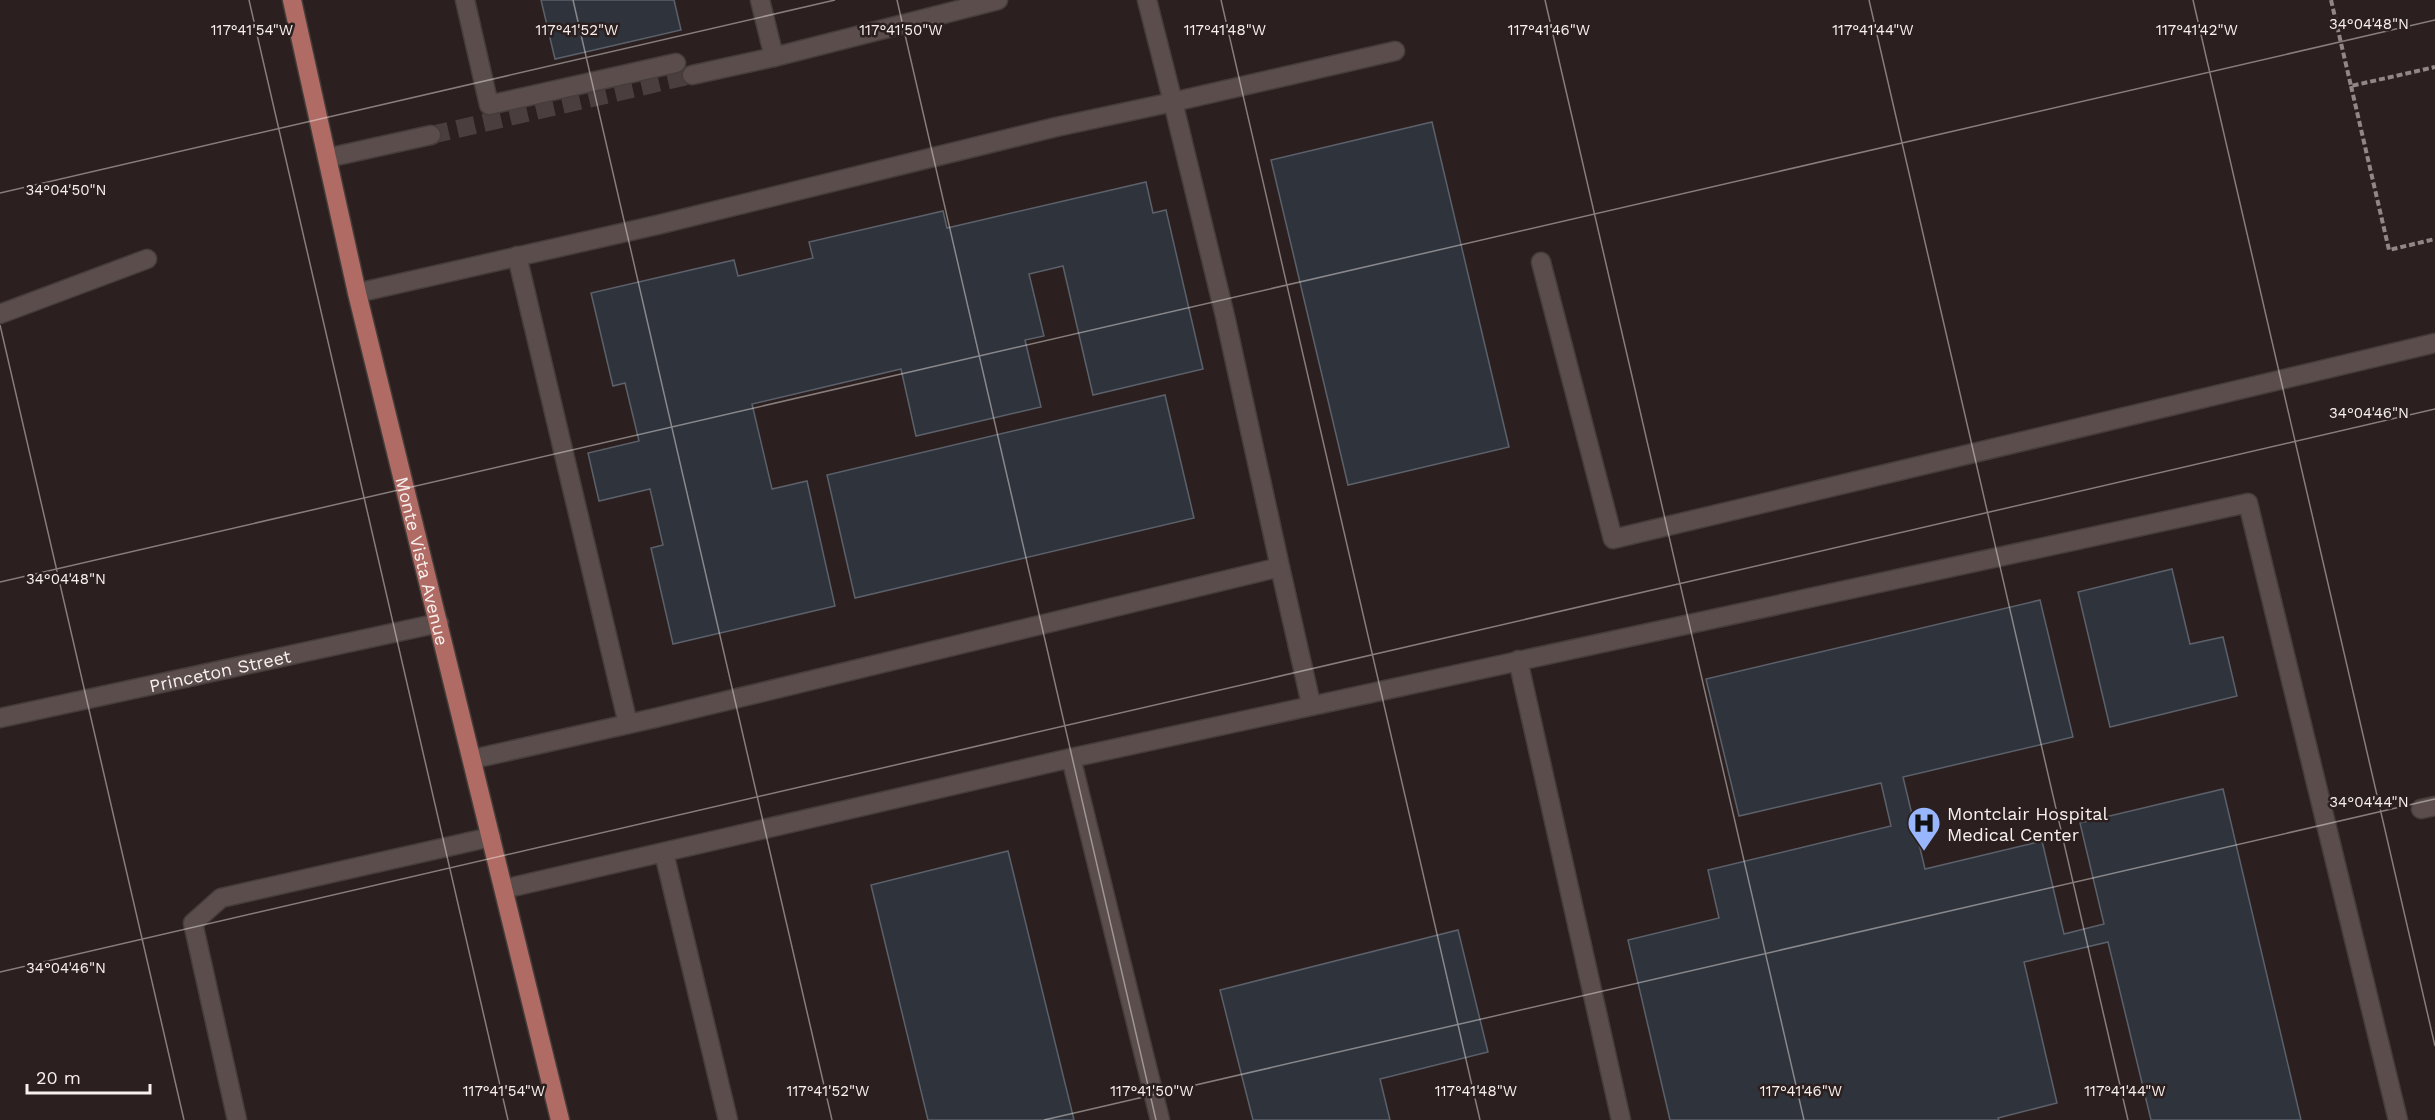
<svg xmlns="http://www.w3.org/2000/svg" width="2435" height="1120" viewBox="0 0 2435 1120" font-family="'Work Sans',sans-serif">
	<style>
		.building { fill: #2f333c; stroke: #5b606a; stroke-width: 1.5 }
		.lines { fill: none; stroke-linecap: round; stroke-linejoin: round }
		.minor-tunnel { stroke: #4a3f3e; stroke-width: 18; stroke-dasharray: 18 9; stroke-linecap: butt }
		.minor-casing { stroke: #463d3b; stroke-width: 21 }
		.major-casing { stroke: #463d3b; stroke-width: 21 }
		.path { stroke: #908786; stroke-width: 4; stroke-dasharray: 6 3; stroke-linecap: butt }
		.minor { stroke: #5a4d4b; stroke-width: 18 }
		.major { stroke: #b06c64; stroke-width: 18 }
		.ticks { fill: none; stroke: #f7f0ee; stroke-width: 1.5; stroke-opacity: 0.45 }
		.labels { text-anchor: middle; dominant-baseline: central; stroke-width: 5; stroke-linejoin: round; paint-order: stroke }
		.street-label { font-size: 18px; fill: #f7f0ee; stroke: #2b201f }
		.poi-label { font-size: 18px; fill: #f7f0ee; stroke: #2b201f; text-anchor: start }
		.ticks-label { font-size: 15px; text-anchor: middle; fill: #f7f0ee; stroke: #2b201f; stroke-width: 5; stroke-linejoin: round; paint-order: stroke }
	</style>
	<rect width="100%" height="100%" fill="#2b201f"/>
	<!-- building -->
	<g class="building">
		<path d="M541,0H674L681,30L555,59Z"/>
		<path d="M1432,122L1509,447L1348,485L1271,160Z"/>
		<path d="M1146,182L1153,213L1166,210L1203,369L1093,395L1063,266L1029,274L1044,336L1025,340L1041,407L916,436L901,369L752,404L772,489L807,481L835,606L673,644L651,548L663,545L650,489L599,501L588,453L639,441L625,383L613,386L591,293L734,260L738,276L813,258L809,242L943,211L947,228Z"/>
		<path d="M1165,395L1194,518L855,598L827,475Z"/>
		<path d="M2172,569L2190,644L2223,637L2237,696L2110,727L2078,592Z"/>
		<path d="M2040,600L2073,737L1903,777L1925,869L2042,841L2064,934L2104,924L2080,823L2223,789L2301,1120H2151L2108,942L2024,962L2057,1103L1998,1118L1999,1120H1670L1628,940L1719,918L1708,870L1891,826L1881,783L1739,816L1706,679Z"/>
		<path d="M1008,851L1074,1120H928L871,885Z"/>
		<path d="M1458,930L1488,1052L1380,1079L1390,1120H1253L1220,990Z"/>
	</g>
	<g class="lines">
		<!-- minor-tunnel -->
		<path class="minor-tunnel" d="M431,135L692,75"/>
		<!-- minor casing -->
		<g class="minor-casing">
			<g id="minor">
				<path d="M465,0L489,105L676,63"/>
				<path d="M760,0L774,57L998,0"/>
				<path d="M1147,0L1173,102L1395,51"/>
				<path d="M692,75L774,57"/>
				<path d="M327,158L431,135"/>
				<path d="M517,256L628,724"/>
				<path d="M1541,262L1613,539L2435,343"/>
				<path d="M357,293L657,225L1056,127L1173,102L1225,316L1280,567L655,718L473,759"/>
				<path d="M0,314L147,259"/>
				<path d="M1280,567L1311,704"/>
				<path d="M1518,660L1621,1120"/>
				<path id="s1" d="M0,718L439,623"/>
				<path d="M1071,758L2248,503L2398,1120"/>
				<path d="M2421,809L2435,806"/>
				<path d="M664,853L728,1120"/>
				<path d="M504,889L1071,758L1160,1120"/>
				<path d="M237,1120L193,923L221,898L491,837"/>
			</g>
		</g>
		<!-- major casing -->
		<g class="major-casing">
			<g id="major">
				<path id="s2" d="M292,0L357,293L560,1120"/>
			</g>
		</g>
		<!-- path -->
		<g class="path">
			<path d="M2331,0L2351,86L2435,67"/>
			<path d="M2351,86L2389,250L2435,239"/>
		</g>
		<!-- minor -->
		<use href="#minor" class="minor"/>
		<!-- major -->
		<use href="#major" class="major"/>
	</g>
	<!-- ticks -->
	<path class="ticks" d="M249,0L508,1120M573,0L832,1120M897,0L1156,1120M1221,0L1480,1120M1545,0L1804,1120M1869,0L2128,1120M2193,0L2435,1046M0,193L835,0M0,325L184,1120M0,582L2435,20M0,972L2435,409M1044,1120L2435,799"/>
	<!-- icons -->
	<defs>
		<g id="hospital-pin" transform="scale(1.725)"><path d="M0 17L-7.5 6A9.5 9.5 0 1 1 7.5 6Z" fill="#97b6fd" stroke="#2b201f"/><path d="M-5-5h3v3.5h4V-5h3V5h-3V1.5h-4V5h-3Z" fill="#111"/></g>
	</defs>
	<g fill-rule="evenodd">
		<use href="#hospital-pin" x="1924" y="823"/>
	</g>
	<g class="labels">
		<!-- street labels -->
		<g class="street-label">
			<text stroke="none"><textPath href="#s2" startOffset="576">Monte Vista Avenue</textPath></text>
			<text stroke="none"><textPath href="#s1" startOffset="225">Princeton Street</textPath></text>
		</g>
		<!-- poi labels -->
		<g class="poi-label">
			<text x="1947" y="813">Montclair Hospital<tspan x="1947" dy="21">Medical Center</tspan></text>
		</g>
	</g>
	<g class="ticks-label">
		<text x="2369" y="29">34°04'48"N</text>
		<text x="252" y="35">117°41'54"W</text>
		<text x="577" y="35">117°41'52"W</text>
		<text x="901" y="35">117°41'50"W</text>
		<text x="1225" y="35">117°41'48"W</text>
		<text x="1549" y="35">117°41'46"W</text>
		<text x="1873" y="35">117°41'44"W</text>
		<text x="2197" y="35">117°41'42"W</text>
		<text x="66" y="195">34°04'50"N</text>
		<text x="2369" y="418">34°04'46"N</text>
		<text x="66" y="584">34°04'48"N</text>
		<text x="2369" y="807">34°04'44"N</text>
		<text x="66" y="973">34°04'46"N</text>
		<text x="504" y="1096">117°41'54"W</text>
		<text x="828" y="1096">117°41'52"W</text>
		<text x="1152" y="1096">117°41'50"W</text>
		<text x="1476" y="1096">117°41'48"W</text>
		<text x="1801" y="1096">117°41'46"W</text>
		<text x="2125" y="1096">117°41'44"W</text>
	</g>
	<!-- scale -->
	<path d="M27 1084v9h123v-9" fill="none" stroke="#f7f0ee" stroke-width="3"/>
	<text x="36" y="1084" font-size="18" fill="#f7f0ee" stroke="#2b201f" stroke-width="4.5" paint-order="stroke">20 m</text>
</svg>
